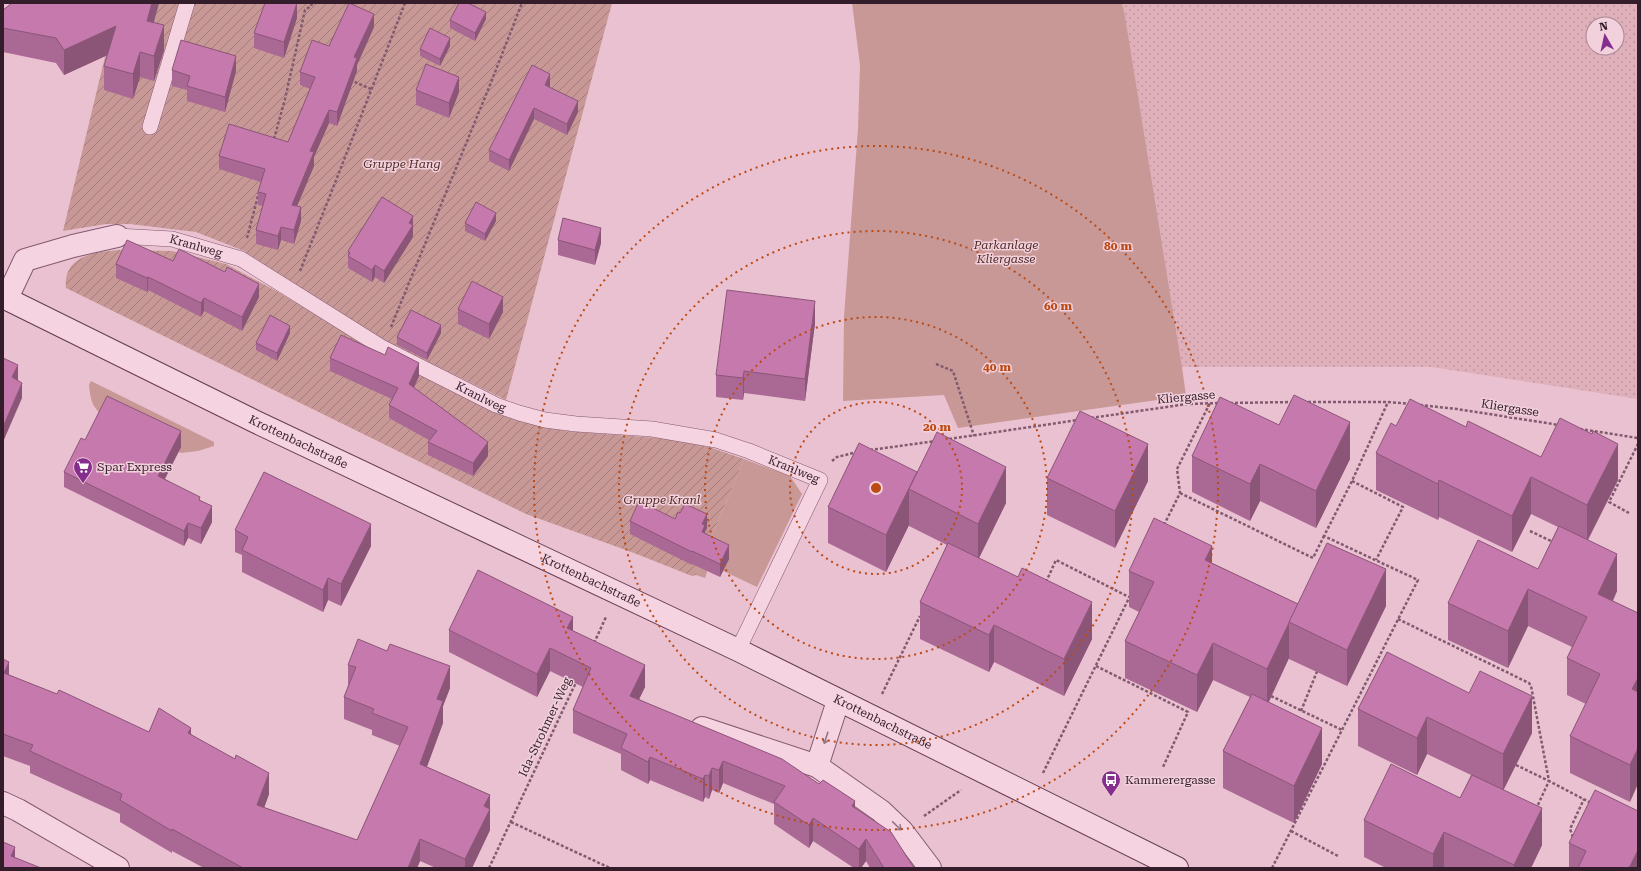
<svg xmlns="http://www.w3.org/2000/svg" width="1641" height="871" viewBox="0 0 1641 871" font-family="'Roboto Serif',serif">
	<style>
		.farmland { fill: url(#farmland-dots); fill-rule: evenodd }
		.green { fill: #c79896 }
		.garden { fill: url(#garden-furrows) }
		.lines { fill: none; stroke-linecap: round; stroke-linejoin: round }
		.lane-casing { stroke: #825a70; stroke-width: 16 }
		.street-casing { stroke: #825a70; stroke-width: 24 }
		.secondary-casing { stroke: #643d53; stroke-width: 24 }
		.path { stroke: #825a70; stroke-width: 2.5; stroke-dasharray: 3 2; stroke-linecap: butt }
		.lane { stroke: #f6d3e0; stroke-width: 15 }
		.street { stroke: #f6d3e0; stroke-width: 22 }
		.secondary { stroke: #f6d3e0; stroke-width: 22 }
		.wall { fill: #aa6894 }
		.shaded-wall { fill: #8b5578 }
		.building { fill: #c679ac; stroke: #8b5578 }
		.oneway { stroke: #947885 }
		.ring { fill: none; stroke: #bb4a14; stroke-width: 2; stroke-dasharray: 2 4 }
		.labels { text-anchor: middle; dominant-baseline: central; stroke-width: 3; stroke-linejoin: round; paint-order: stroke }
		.park-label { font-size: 12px; font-style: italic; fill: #4e2c25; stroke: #f2d0dc }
		.street-label { font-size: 12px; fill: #331d2a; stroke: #f2d0dc }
		.poi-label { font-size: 12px; fill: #331d2a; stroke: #f2d0dc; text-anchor: start }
		.centre { fill: #bb4a14; stroke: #f2d0dc; stroke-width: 2 }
		.ring-label { font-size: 12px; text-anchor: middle; font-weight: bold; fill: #bb4a14; stroke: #f2d0dc; stroke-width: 3; stroke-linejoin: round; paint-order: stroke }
	</style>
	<defs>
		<pattern id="farmland-dots" width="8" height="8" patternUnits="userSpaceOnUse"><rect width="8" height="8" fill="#dfafba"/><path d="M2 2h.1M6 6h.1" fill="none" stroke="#c096a0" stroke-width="1.8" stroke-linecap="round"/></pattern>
		<pattern id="garden-furrows" width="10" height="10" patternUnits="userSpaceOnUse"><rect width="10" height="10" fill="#c79896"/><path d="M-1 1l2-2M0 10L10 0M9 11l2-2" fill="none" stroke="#a27b7b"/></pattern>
	</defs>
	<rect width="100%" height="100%" fill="#eac1d0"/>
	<!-- farmland -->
	<path class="farmland" d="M1122,3H1638V399L1432,367H1182L1125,16ZM1593,24H1617V48H1593Z"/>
	<!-- green -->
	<g class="green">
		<path d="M852,3H1122L1125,16L1182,367L1186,396L958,428L944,395L843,401L844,317L858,129L860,65Z"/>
		<path d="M91,381L214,442V446L198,451L181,453L100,413C91,406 90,395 89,385Z"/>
		<path d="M744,459L790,476L802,494L757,587L717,568L708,569L705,578L696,575Z"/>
	</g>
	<!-- garden -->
	<g class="garden">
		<path d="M118,3H612L506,400L385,341L294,285L244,251L196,232L130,224H106L63,231Z"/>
		<path d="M120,250L172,251L226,264L278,292L389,359L511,419L566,431L671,439L712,448L744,459L696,575L692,576L634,553L526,514L66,288C63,255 96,252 120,250Z"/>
	</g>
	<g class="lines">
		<!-- lane casing -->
		<g class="lane-casing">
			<g id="lane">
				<path d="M150,127L187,3"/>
				<path id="s1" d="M117,236L172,239L241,259L383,348L496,405L519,413L545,420L576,424L652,429L716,440L749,451L820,480L738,650"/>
			</g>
		</g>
		<!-- street casing -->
		<g class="street-casing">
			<g id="street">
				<path d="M7,298L25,260L73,246L117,236"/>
				<path d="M838,701L817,766L881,811L902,831L930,868"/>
				<path d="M702,728L817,766"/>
				<path d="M3,803L18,810L118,868"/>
			</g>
		</g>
		<!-- secondary casing -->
		<g class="secondary-casing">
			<g id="secondary">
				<path id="s2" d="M3,297L254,421L738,650L1177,868"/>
			</g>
		</g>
		<!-- path -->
		<g class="path">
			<path d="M350,80L371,89"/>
			<path d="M274,139L285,99L305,10L311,6L312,3"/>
			<path d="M247,238L259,192"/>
			<path d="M300,271L335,183L405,3"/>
			<path d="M391,327L490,85L522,3"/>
			<path d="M936,364L953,371L974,436"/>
			<path d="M1308,402H1388L1411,404"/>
			<path d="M1230,403L1293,402"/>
			<path d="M1420,405L1457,409L1559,425"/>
			<path d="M1091,418L1187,404L1219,403"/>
			<path d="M1580,429L1638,438"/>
			<path d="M949,439L1078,420"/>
			<path d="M870,450L936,441"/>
			<path d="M832,461L837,457L857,452"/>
			<path d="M1352,481L1403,507L1376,560"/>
			<path d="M1180,493L1313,558L1324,536"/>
			<path d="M1629,513L1609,502L1638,444"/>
			<path d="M1164,525L1180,493L1177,469L1210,403"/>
			<path d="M1530,531L1553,542"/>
			<path d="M1046,582L1056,560L1129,597"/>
			<path d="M1398,619L1529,683L1531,686L1549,781L1591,803"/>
			<path d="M594,643L606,617"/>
			<path d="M1096,666L1188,712L1163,767"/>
			<path d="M882,694L920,616"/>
			<path d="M1271,696L1342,730"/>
			<path d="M1301,711L1318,669"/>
			<path d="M1516,765L1549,781L1536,809"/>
			<path d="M1043,773L1130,596"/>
			<path d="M924,816L961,790"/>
			<path d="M511,822L610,868"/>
			<path d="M1291,831L1338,856"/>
			<path d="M1573,837L1570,829L1584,799"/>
			<path d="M489,868L577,680"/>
			<path d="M1272,868L1418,580L1324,536L1352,481L1388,402"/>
		</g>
		<!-- lane -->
		<use href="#lane" class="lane"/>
		<!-- street -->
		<use href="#street" class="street"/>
		<!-- secondary -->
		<use href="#secondary" class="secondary"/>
	</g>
	<!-- wall -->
	<g class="wall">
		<path d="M7,3H159L154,22L164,50L154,81L140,77L133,99L104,90V66L108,55L64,75L56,63L3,52V10L11,4Z"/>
		<path d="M297,18L284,58L254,48V33Z"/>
		<path d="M486,19L475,41L450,28V20Z"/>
		<path d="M374,27L357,65V71L337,126L329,123L314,157V166L297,206L301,221L294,244L281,240L278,250L256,244V230L263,206L258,205V192L261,182L219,169V156L288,142L310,89L300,85V72L329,46Z"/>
		<path d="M450,46L440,66L420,56V49Z"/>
		<path d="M172,70L236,71L225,112L187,101V90L172,86Z"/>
		<path d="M550,86L549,88L578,112L567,135L534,119L509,171L489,161V150Z"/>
		<path d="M416,90L459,92L449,118L416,105Z"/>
		<path d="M496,221L485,241L465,231V223Z"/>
		<path d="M413,228V237L384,283L375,277L372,282L348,268V251Z"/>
		<path d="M558,240L601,243L595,265L558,255Z"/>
		<path d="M173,261L259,297L242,331L204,311L201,317L148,290L147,292L116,278V264Z"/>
		<path d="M458,309L503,312L489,339L458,324Z"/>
		<path d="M815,323L805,401L744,393L743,400L716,397V375Z"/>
		<path d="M290,333L277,361L256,350V343Z"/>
		<path d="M441,333L427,360L397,345V337Z"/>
		<path d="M330,358L419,376L414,388L488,456L473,476L428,455V442L429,440L389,418V405L392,399L330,371Z"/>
		<path d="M1279,425L1350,459L1316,528L1260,501L1250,521L1192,492V456Z"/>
		<path d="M1396,426L1466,427L1541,457L1618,480L1588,540L1617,591L1613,601L1638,613L1630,802L1570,773V736L1586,704L1567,695V658L1572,647L1528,626L1508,668L1448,640V603L1538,569L1558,527L1531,514L1512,552L1439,517L1438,520L1376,490V453Z"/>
		<path d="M85,440L181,447L165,479L200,500L212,522L201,544L188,538L184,546L64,487V472Z"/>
		<path d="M917,472L1006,503L979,558L1092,639L1064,696L994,662L989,672L920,639V602L947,545L909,526V525L886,572L828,543V507Z"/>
		<path d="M1047,478L1148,481L1115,548L1047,515Z"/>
		<path d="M630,521L707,528L705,532V533L729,559L720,577L692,564V565L630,534Z"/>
		<path d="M235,530L371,546L341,606L328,600L323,612L242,572V555L235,552Z"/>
		<path d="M1212,563L1298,604L1386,606L1347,686L1289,659V658L1269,702L1322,764L1294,823L1223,788V751L1250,697L1213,680L1197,712L1125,678V641L1139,612L1129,607V571Z"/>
		<path d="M449,630L573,631L645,687L639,699L855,807L914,868H870L866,861L861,868H854L813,841L809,848L774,824V804L723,783L719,793L712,790L709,799L705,797L703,802L650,780L648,784L621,770V754L573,733V710L583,687L550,671L537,697L449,652Z"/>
		<path d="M1387,652L1532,733L1503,790L1542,845L1531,868H1386L1364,857V820L1460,798L1471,775L1427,754L1417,775L1358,746V709Z"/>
		<path d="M3,659L9,675L149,732L191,734L269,794L264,808L357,840L400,746L372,735V730L344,719V697L348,686V665L450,688L443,706V723L427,767L490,795V830L472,868H436L420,861L417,868H204L172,851V853L120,822V814L30,773V766L3,756Z"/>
		<path d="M1569,843L1638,868H1569Z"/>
	</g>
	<!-- shaded-wall -->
	<g class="shaded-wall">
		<path d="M152,3H159L147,45V21Z"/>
		<path d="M297,3V18L284,58V42Z"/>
		<path d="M486,12V19L475,41V33Z"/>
		<path d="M374,14V27L357,65V71L337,126V112L354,57Z"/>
		<path d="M164,25V50L154,81V56Z"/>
		<path d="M116,26V51L64,75V50Z"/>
		<path d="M450,38V46L440,66V59Z"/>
		<path d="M140,52V77L133,99V74Z"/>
		<path d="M236,56V71L225,112V97Z"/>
		<path d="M550,74V86L545,97V85Z"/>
		<path d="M459,77V92L449,118V103Z"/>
		<path d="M578,101V112L567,135V124Z"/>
		<path d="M534,108V119L509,171V160Z"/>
		<path d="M329,110V123L314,157V166L292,218V205L310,151Z"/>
		<path d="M301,207V221L294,244V230Z"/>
		<path d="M496,213V221L485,241V234Z"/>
		<path d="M413,216V237L384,283V271L409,223Z"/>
		<path d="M281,227V240L278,250V236Z"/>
		<path d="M601,228V243L595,265V250Z"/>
		<path d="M375,265V277L372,282V270Z"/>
		<path d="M148,277V290L147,292V278Z"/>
		<path d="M259,284V297L242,331V317Z"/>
		<path d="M503,297V312L489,339V324Z"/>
		<path d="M204,298V311L201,317V303Z"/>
		<path d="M815,301V323L805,401V379Z"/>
		<path d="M441,325V333L427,360V353Z"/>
		<path d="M290,326V333L277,361V353Z"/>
		<path d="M419,363V376L409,398V384Z"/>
		<path d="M18,365V381L12,377Z"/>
		<path d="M744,371V393L743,400V378Z"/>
		<path d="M22,383V398L3,442V427Z"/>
		<path d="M1350,422V459L1316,528V491Z"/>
		<path d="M181,431V447L158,492V476Z"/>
		<path d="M488,442V456L473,476V463Z"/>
		<path d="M1148,444V481L1115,548V511Z"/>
		<path d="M1618,444V480L1587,541V505Z"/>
		<path d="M1260,464V501L1250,521V484Z"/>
		<path d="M1006,467V503L978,560V524Z"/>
		<path d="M917,472L909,489V525L886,572V535Z"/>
		<path d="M1531,477V514L1512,552V516Z"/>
		<path d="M1439,480V517L1438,520V484Z"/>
		<path d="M212,506V522L201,544V528Z"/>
		<path d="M707,514V528L705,532V539L702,545V524Z"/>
		<path d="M188,523V538L184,546V531Z"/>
		<path d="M371,524V546L341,606V584Z"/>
		<path d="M729,545V559L720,577V564Z"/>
		<path d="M1212,546V583L1205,560Z"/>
		<path d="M1617,554V591L1598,631V594Z"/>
		<path d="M1386,569V606L1347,686V650Z"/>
		<path d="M328,578V600L323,612V590Z"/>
		<path d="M1528,589V626L1508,668V631Z"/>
		<path d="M1092,602V639L1064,696V659Z"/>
		<path d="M1298,604L1289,622V658L1267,705V669Z"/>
		<path d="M573,617V639L567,628Z"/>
		<path d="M994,625V662L989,672V635Z"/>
		<path d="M1213,643V680L1197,712V675Z"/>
		<path d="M550,648V671L537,697V674Z"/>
		<path d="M9,662V683L4,673Z"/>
		<path d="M645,665V687L630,718V696Z"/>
		<path d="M450,666V688L443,706V723L420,785V764L437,699Z"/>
		<path d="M1638,678V714L1632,689Z"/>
		<path d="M1532,696V733L1503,791V754Z"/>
		<path d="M1427,717V754L1417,775V738Z"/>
		<path d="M191,728V750L188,733Z"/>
		<path d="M1322,728V764L1294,823V786Z"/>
		<path d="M1638,748V784L1630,802V765Z"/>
		<path d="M650,757V780L648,784V762Z"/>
		<path d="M723,761V783L719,793V770Z"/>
		<path d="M712,768V790L709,799V776Z"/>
		<path d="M269,773V794L257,827V805Z"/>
		<path d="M705,775V797L703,802V779Z"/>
		<path d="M490,795V830L472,868H465V859L484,806Z"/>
		<path d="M855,801V824L852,806Z"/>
		<path d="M1542,808V845L1531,868H1514V865Z"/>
		<path d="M813,818V841L809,848V825Z"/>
		<path d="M1444,832V868H1433V854Z"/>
		<path d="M420,839V861L417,868H408Z"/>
		<path d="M866,839V861L861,868H859V849Z"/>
		<path d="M15,847V866L11,856Z"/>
		<path d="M1638,850V868H1629Z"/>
	</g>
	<!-- building -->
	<g class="building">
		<path d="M12,3H152L147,21L164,25L154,56L140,52L133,74L104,66L116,26L64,50L56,38L3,28V10Z"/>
		<path d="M265,3H297L284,42L254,33Z"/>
		<path d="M349,3L374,14L354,57L357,58L337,112L329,110L310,151L314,152L292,205L301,207L294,230L281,227L278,236L256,230L266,194L258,192L265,169L219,156L229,124L288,142L315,77L300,72L312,40L329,46Z"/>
		<path d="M459,3H468L486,12L475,33L450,20Z"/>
		<path d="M430,28L450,38L440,59L420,49Z"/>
		<path d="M181,40L236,56L225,97L187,86L190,76L172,70Z"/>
		<path d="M426,64L459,77L449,103L416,90Z"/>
		<path d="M532,65L550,74L545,85L578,101L567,124L534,108L509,160L489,150Z"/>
		<path d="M382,197L413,216L409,223L413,225L384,271L375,265L372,270L348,256L350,253L348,251Z"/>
		<path d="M476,202L496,213L485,234L465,223Z"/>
		<path d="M563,218L601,228L595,250L558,240Z"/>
		<path d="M127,240L173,261L179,249L225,272L227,267L259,284L242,317L204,298L201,303L148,277L147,278L116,264Z"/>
		<path d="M472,281L503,297L489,324L458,309Z"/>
		<path d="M727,290L815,301L805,379L744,371L743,378L716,375Z"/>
		<path d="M411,310L441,325L427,353L397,337Z"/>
		<path d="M270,315L290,326L277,353L256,343Z"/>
		<path d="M341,335L385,355L388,347L419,363L409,384L488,442L473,463L428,442L437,431L389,405L398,388L330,358Z"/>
		<path d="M3,358L18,365L12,377L22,383L3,427Z"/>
		<path d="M1294,395L1350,422L1316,491L1260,464L1250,484L1192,456L1220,397L1279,425Z"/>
		<path d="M107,396L181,431L158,476L200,497L199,500L212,506L201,528L188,523L184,531L64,472L81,438L85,440Z"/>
		<path d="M1410,399L1466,427L1468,421L1541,457L1560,418L1592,434L1593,431L1618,444L1587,505L1531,477L1512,516L1439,480L1438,484L1376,453L1391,423L1396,426Z"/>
		<path d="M1080,411L1148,444L1115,511L1047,478Z"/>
		<path d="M937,432L1006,467L978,524L909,489Z"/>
		<path d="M859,443L917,472L886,535L828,507Z"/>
		<path d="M264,472L371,524L341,584L328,578L323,590L242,550L248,537L235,530Z"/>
		<path d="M639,501L675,519L678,512L680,513L685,504L707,514L702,524L705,525L702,532L729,545L720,564L692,551V552L630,521Z"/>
		<path d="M1154,518L1212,546L1205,560L1298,604L1267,669L1213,643L1197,675L1125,641L1154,582L1129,571Z"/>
		<path d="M1559,526L1617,554L1598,594L1638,613V678L1632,689L1638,692V748L1630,765L1570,736L1600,674L1567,658L1587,617L1528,589L1508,631L1448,603L1478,540L1538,569Z"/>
		<path d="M948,543L1018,577L1022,568L1092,602L1064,659L994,625L989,635L920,602Z"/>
		<path d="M1327,543L1386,569L1347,650L1289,622Z"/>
		<path d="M478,570L573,617L567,628L645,665L630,696L782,759L819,784L823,780L855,801L852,806L891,832L914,868H884L866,839L859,849L813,818L809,825L774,802L785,786L723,761L719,770L712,768L709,776L705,775L703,779L650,757L648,762L621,748L627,734L573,710L591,668L550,648L537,674L449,630Z"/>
		<path d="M358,639L387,651L390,644L450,666L437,699L443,701L420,764L490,795L484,806L490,809L465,859L420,839L408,868H243L172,829V831L120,800L122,794L30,751L33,745L3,734V659L9,662L4,673L57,694L59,690L149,732L159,708L191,728L188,733L235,759L236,755L269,773L257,805L357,840L408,727L372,713L374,709L344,697L356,667L348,665Z"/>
		<path d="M1387,652L1469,693L1480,671L1532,696L1503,754L1427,717L1417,738L1358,709Z"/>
		<path d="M1252,694L1322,728L1294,786L1223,751Z"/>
		<path d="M1391,764L1460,798L1472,775L1542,808L1514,865L1444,832L1433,854L1364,820Z"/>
		<path d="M1595,790L1638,811V850L1629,868H1578L1586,851L1569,843Z"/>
		<path d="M3,842L15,847L11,856L41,868H3Z"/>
	</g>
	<!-- one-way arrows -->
	<defs><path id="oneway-shaft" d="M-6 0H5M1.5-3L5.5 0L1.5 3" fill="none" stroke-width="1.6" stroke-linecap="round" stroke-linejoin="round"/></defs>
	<g class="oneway">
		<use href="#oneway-shaft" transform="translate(826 738) rotate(108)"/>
		<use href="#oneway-shaft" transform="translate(897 826) rotate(44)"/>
	</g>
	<!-- distance rings -->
	<g class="ring">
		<circle cx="876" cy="488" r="86"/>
		<circle cx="876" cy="488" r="171"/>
		<circle cx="876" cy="488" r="257"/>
		<circle cx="876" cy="488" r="342"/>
	</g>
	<!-- icons -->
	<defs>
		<g id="supermarket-pin" transform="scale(1)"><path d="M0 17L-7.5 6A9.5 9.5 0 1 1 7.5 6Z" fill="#852e8d" stroke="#f2d0dc"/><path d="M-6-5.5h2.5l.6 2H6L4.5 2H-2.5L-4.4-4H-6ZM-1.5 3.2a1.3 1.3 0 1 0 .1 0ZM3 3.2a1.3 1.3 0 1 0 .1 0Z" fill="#fff"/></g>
		<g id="bus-pin" transform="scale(1)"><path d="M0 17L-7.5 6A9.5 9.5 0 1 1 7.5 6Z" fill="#852e8d" stroke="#f2d0dc"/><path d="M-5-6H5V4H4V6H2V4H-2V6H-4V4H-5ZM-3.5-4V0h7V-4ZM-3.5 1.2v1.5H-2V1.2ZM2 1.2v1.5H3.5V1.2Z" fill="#fff"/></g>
	</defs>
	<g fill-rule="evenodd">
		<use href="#supermarket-pin" x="83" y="467"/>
		<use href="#bus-pin" x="1111" y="780"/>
	</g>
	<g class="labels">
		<!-- park labels -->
		<g class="park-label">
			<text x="402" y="164">Gruppe Hang</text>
			<text x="1006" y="245">Parkanlage<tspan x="1006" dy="14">Kliergasse</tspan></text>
			<text x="662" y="500">Gruppe Kranl</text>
		</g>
		<!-- street labels -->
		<g class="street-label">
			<text stroke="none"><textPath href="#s1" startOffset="80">Kranlweg</textPath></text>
			<text stroke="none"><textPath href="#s1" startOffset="404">Kranlweg</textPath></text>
			<text transform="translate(1186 397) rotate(-5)">Kliergasse</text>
			<text transform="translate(1510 408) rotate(9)">Kliergasse</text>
			<text stroke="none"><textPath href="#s2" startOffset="329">Krottenbachstraße</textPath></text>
			<text stroke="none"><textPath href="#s1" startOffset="728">Kranlweg</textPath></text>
			<text stroke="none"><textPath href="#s2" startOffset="653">Krottenbachstraße</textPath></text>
			<text stroke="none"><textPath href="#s2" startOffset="977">Krottenbachstraße</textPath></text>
			<text transform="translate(545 727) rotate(-65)">Ida-Strohmer-Weg</text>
		</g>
		<!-- poi labels -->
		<g class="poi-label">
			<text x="97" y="467">Spar Express</text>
			<text x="1125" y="780">Kammerergasse</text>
		</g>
	</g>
	<circle cx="876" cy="488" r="6" class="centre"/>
	<g class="ring-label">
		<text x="1118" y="250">80 m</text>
		<text x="1058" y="310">60 m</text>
		<text x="997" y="371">40 m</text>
		<text x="937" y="431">20 m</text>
	</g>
	<!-- border -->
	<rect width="1641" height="871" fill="none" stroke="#331d2a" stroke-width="8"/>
	<!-- north arrow -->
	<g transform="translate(1605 36) rotate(351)"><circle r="19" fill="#f2d0dc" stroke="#a68895"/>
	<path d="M0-3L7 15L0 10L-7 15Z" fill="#852e8d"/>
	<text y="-6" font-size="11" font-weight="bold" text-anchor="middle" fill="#331d2a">N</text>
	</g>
</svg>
